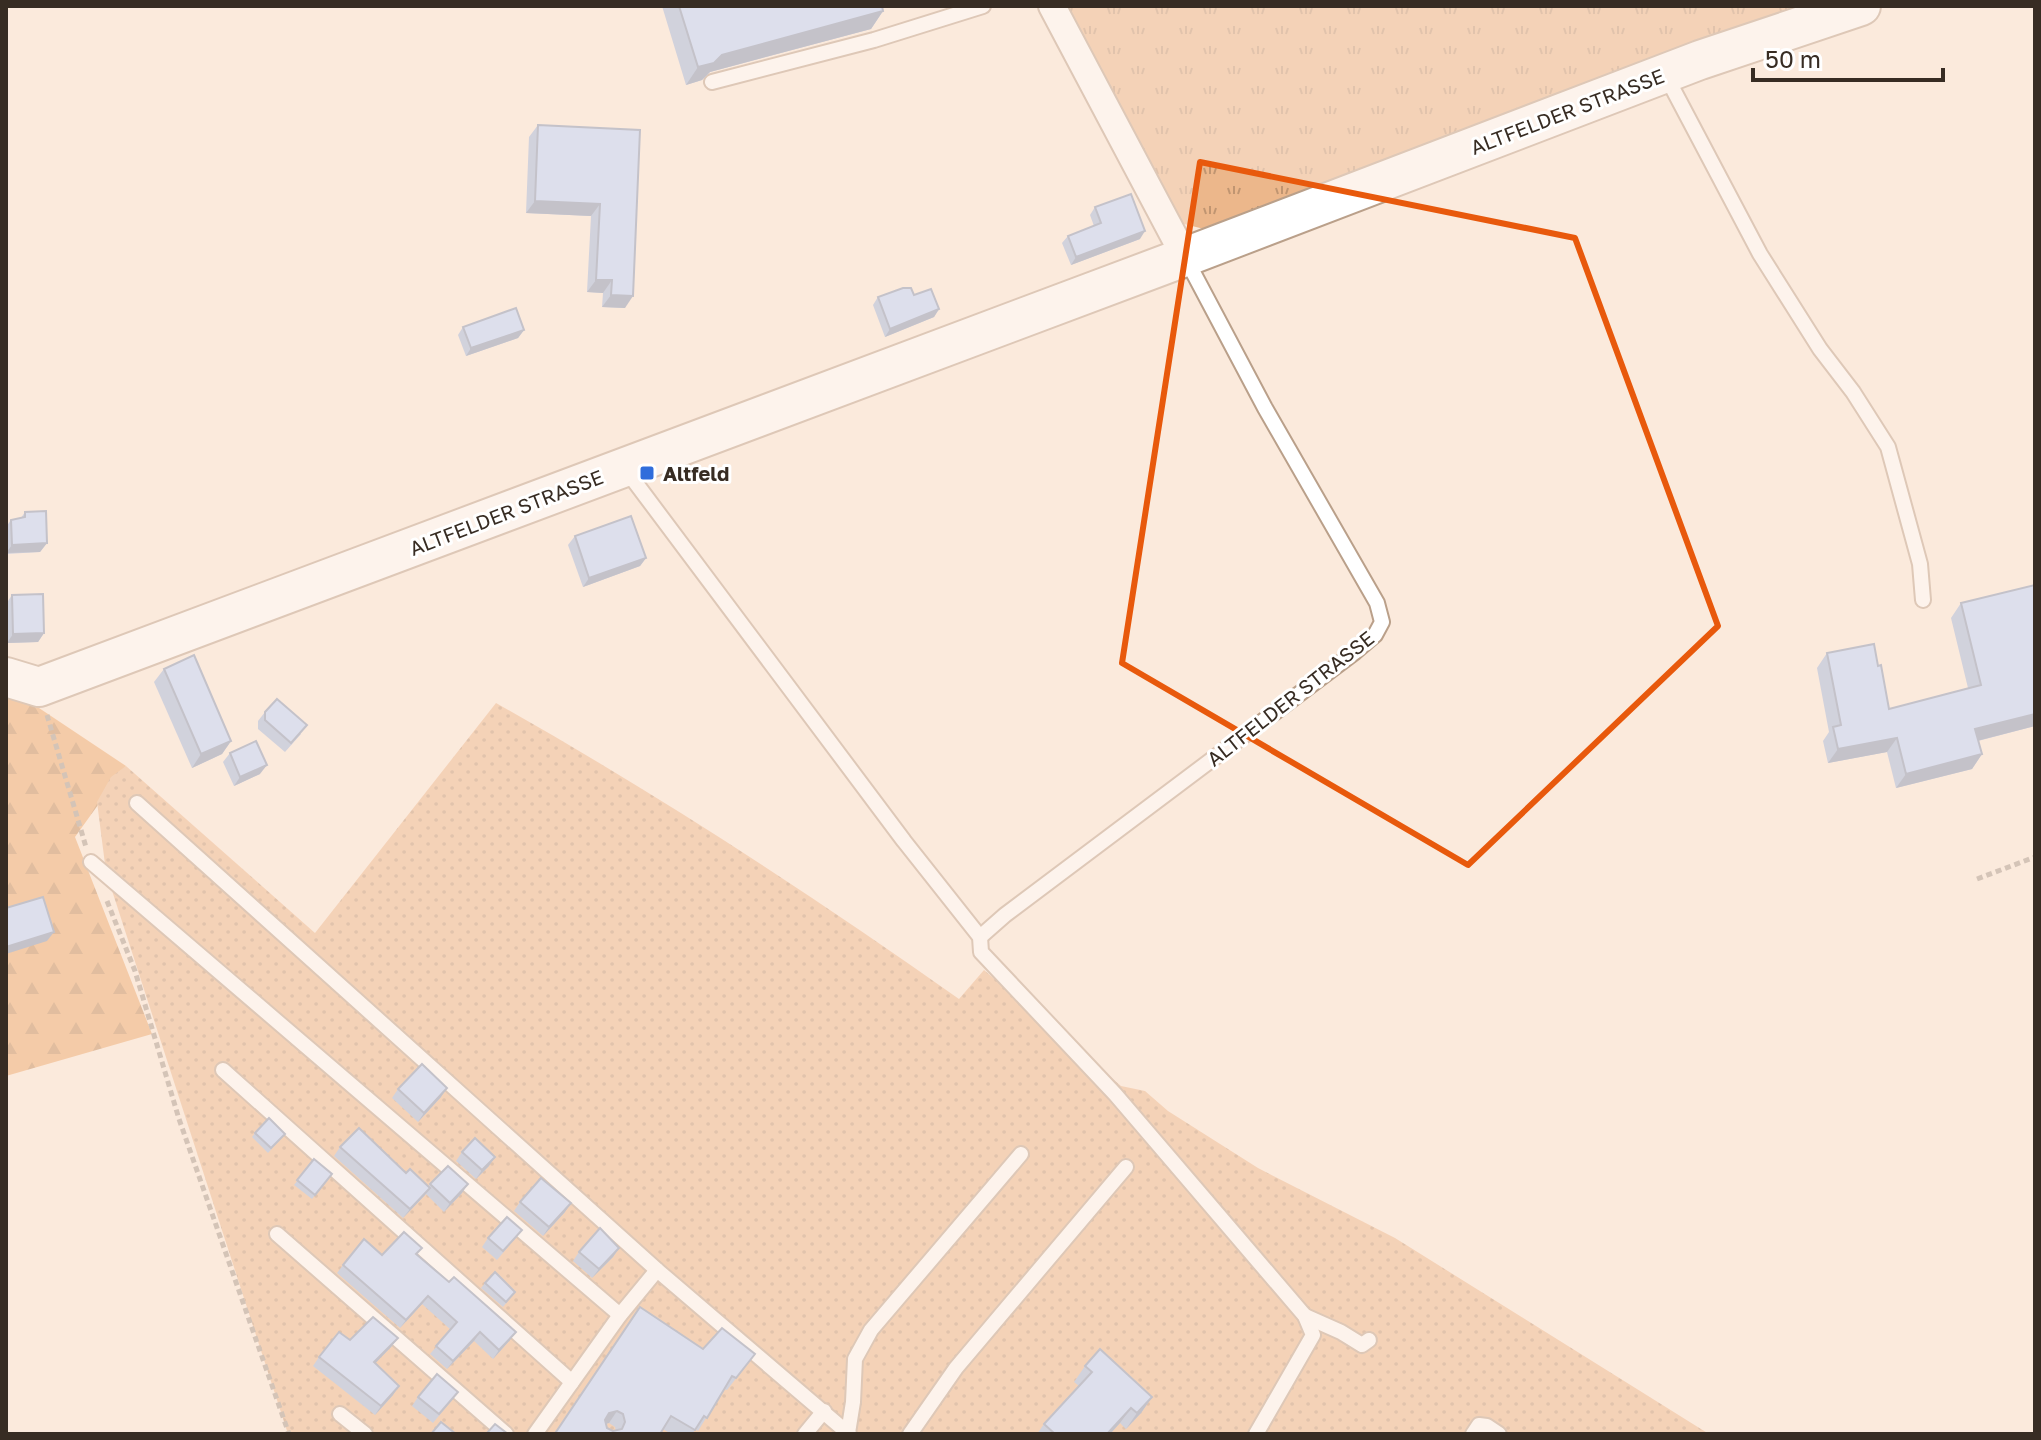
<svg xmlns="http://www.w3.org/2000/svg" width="2041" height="1440" viewBox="0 0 2041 1440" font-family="'Golos Text',sans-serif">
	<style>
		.grass { fill: url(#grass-tufts) }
		.forest { fill: url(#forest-firs) }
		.park { fill: url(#park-dots) }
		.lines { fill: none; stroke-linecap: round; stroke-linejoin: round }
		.lane-casing { stroke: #baa08a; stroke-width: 18 }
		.street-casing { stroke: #baa08a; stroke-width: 30 }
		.secondary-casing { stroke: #baa08a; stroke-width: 42 }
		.path { stroke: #a5978b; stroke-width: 5; stroke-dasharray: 6 4; stroke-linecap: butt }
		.lane { stroke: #fff; stroke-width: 14 }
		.street { stroke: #fff; stroke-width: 26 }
		.secondary { stroke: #fff; stroke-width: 38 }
		.wall { fill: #9eb5db; fill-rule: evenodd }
		.shaded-wall { fill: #8193b2 }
		.building { fill: #b8d2ff; stroke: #8193b2; stroke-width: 2; fill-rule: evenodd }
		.marked { fill: none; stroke: #e8590c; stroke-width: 6; stroke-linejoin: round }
		.poi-dot { fill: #306ddb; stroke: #fff; stroke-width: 3 }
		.labels { text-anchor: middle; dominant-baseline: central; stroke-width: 6; stroke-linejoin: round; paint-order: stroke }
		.street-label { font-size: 20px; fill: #372c23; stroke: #fff }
		.poi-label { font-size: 20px; font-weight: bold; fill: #372c23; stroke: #fff; text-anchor: start }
	</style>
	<defs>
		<pattern id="grass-tufts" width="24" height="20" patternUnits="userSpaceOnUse" patternTransform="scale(2)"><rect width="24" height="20" fill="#ecb78b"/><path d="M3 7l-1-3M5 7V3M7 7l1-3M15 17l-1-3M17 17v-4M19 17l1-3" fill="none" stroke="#c09571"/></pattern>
		<pattern id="forest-firs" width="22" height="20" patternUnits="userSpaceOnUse" patternTransform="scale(2)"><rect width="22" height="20" fill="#eca768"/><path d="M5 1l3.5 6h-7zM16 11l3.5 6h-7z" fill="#c08855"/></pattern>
		<pattern id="park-dots" width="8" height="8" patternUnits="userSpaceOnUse" patternTransform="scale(2)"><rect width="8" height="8" fill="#ecb78b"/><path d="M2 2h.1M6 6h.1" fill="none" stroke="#c09571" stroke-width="1.8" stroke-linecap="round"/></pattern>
	</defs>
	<rect width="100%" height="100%" fill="#fbeadc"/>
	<!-- grass -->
	<path class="grass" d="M1066,6H1861L1208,230L1180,223Z"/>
	<!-- forest -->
	<path class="forest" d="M6,686L126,766L75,837L152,1034L6,1076Z"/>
	<!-- park -->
	<path class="park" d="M496,703C656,793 809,893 959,999L984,970L1121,1086L1145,1091L1168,1111L1258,1168L1395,1238L1709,1434H288L106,872L97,802L111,777L126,766L315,933Z"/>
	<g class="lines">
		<!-- lane casing -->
		<g class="lane-casing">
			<g id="lane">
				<path d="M1665,74L1760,254L1820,349L1853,392L1888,447L1920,564L1923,600"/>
				<path d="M712,82L874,40L983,6"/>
				<path d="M626,470L904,841L980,937L981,952L1115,1094L1305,1316L1313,1335L1256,1434"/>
				<path d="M137,803L657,1270L849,1434"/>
				<path d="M91,862L620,1315"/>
				<path d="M980,937L1005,915L1355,652L1375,635L1382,622L1377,603L1265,408L1185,257"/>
				<path d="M223,1070L572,1382"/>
				<path d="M277,1234L506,1434"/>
				<path d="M1305,1316L1341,1332L1362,1345L1369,1340"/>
				<path d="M340,1414L365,1434"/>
				<path d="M848,1433L853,1402L855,1359L871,1330L1021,1154"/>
				<path d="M535,1434L620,1315L657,1270"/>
				<path d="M805,1434L824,1411"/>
				<path d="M910,1434L956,1368L1126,1167"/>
				<path d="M1473,1434L1479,1425L1487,1426L1499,1434"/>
			</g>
		</g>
		<!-- street casing -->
		<g class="street-casing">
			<path id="street" d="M1052,6L1185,257"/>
		</g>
		<!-- secondary casing -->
		<g class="secondary-casing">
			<path id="secondary" d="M6,677L39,687L1185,257L1700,60L1861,6"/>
		</g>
		<!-- path -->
		<g class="path">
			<path d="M47,715L86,847"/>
			<path d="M1977,879L2035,857"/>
			<path d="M107,901L135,971L179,1119L289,1434"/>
		</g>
		<!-- lane -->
		<use href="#lane" class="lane"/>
		<!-- street -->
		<use href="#street" class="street"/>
		<!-- secondary -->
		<use href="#secondary" class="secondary"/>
	</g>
	<!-- wall -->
	<g class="wall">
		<path d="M662,6H882L883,11L871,29L710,72L702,80L686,85Z"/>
		<path d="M538,125L640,130L625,308L602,307L603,293L587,292L591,216L526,213L529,137Z"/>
		<path d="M1095,207L1140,239L1071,265L1062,243L1068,236L1094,226L1090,215Z"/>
		<path d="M914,295L939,309L934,317L885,337L873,305L878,297Z"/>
		<path d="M463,327L524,330L518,338L466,356L458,335Z"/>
		<path d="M25,512L47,543L40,552L6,554V527L11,520L21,518Z"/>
		<path d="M575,536L646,558L640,566L583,587L568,545Z"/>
		<path d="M2035,585V726L1978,741L1982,754L1972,769L1896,788L1887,752L1828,763L1823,741L1829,732L1817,668L1827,653L1878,666L1889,709L1968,688L1951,618L1961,603Z"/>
		<path d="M12,595L44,633L38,642L7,643L6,604Z"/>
		<path d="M164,669L231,741L222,754L192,768L154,682Z"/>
		<path d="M265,712L301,734L285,752L258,729V721Z"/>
		<path d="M230,753L260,774L234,786L223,762Z"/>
		<path d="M398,1089L441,1097L418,1122L392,1098Z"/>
		<path d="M255,1133L285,1134L268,1153L252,1137Z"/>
		<path d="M340,1147L429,1186L430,1184L462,1193L444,1212L426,1194L403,1218L334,1156Z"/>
		<path d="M462,1152L489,1166L476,1179L456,1161Z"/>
		<path d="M314,1159L332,1174L312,1199L294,1185Z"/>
		<path d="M520,1202L565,1212L543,1236L514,1211Z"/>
		<path d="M522,1230L497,1260L482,1247L488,1238Z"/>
		<path d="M619,1248L613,1257L592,1278L573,1261L579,1252Z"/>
		<path d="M417,1254L510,1340L493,1359L474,1341L447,1369L430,1354L451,1330L422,1304L400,1328L337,1273L343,1265L382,1255Z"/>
		<path d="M485,1283L515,1292L503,1307L481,1288Z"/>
		<path d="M640,1307L703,1349L755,1354L727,1390L724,1389L698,1431L696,1429L692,1434H671L663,1429L660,1434H554ZM609,1423L615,1427L616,1431H613L607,1428L606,1424Z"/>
		<path d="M398,1338L391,1347L375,1363L393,1395L375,1415L313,1366L319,1357L350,1340Z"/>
		<path d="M1085,1366L1152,1397L1141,1413L1126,1429L1120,1423L1110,1434H1037L1044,1424L1079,1386L1074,1382Z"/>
		<path d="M418,1397L451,1401L433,1423L412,1406Z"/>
	</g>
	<!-- shaded-wall -->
	<g class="shaded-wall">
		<path d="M883,11L871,29L710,72L702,80L686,85L698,67L722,55Z"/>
		<path d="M535,201L600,204L591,216L526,213Z"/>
		<path d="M1145,231L1140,239L1071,265L1076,257Z"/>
		<path d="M596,280H612L603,293L587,292Z"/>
		<path d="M611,295L633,296L625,308L602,307Z"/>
		<path d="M939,309L934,317L885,337L890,329Z"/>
		<path d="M524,330L518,338L466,356L471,348Z"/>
		<path d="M47,543L40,552L6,553L12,545Z"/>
		<path d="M646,558L640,566L583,587L589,578Z"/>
		<path d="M44,633L38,642L7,643L13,634Z"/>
		<path d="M2035,714V726L1965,744L1975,729Z"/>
		<path d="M1897,738L1887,752L1828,763L1838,749Z"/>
		<path d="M231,741L222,754L192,768L201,754Z"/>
		<path d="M1982,754L1972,769L1896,788L1906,774Z"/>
		<path d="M267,765L260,774L234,786L240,777Z"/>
		<path d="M54,932L47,941L6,954V947Z"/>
		<path d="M447,1088L441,1097L418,1122L424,1113Z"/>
		<path d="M495,1157L489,1166L476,1179L482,1170Z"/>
		<path d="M468,1184L462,1193L444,1212L450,1203Z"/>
		<path d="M430,1188L424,1196L403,1218L410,1209Z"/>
		<path d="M571,1203L565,1212L543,1236L549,1227Z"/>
		<path d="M619,1248L613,1257L592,1278L599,1269Z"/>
		<path d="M428,1296L422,1304L400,1328L406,1320Z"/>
		<path d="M480,1332L474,1341L447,1369L453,1361Z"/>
		<path d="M516,1332L510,1340L493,1359L499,1350Z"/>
		<path d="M398,1338L391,1347L368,1371L374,1362Z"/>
		<path d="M399,1386L393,1395L375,1415L381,1406Z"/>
		<path d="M1152,1397L1141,1413L1126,1429L1137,1413Z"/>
		<path d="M1131,1408L1120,1423L1110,1434H1107Z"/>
		<path d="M617,1411L609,1423L601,1425L609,1413Z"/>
	</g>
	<!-- building -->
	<g class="building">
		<path d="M679,6H882L883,11L722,55L714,63L698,67Z"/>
		<path d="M538,125L640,130L633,296L611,295L612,280H596L600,204L535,201Z"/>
		<path d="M1131,194L1145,231L1076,257L1068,236L1101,223L1095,207Z"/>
		<path d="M903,288H911L914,295L931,289L939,309L890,329L878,297Z"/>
		<path d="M516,308L524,330L471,348L463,327Z"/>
		<path d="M46,511L47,543L12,545L11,520L25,517V512Z"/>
		<path d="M631,516L646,558L589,578L575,536Z"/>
		<path d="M2035,585V714L1975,729L1982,754L1906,774L1897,738L1838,749L1833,727L1841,725L1827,653L1874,644L1878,666L1881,665L1889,709L1981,685L1961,603Z"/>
		<path d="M43,594L44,633L13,634L12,595Z"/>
		<path d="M194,655L231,741L201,754L164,669Z"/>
		<path d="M277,699L307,725L291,743L265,720V712Z"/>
		<path d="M256,741L267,765L240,777L230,753Z"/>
		<path d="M43,897L54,932L6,947V908Z"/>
		<path d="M422,1064L447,1088L424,1113L398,1089Z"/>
		<path d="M269,1118L285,1134L271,1148L255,1133Z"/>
		<path d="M359,1128L406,1173L410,1169L430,1188L410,1209L340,1147Z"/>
		<path d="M475,1138L495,1157L482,1170L462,1152Z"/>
		<path d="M314,1159L332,1174L315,1195L297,1180Z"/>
		<path d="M448,1166L468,1184L450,1203L430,1184Z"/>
		<path d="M541,1178L571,1203L549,1227L520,1202Z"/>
		<path d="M507,1217L522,1230L503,1251L488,1238Z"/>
		<path d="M600,1228L619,1248L599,1269L579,1252Z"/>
		<path d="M404,1232L422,1248L416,1254L449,1282L454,1277L516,1332L499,1350L480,1332L453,1361L436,1346L457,1322L428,1296L406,1320L343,1265L364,1239L382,1255Z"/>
		<path d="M495,1272L515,1292L506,1302L485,1283Z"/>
		<path d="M640,1307L703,1349L722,1328L755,1354L736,1378L732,1376L707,1418L704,1416L695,1430L671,1416L660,1434H559L556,1432ZM617,1411L623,1414L625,1422L622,1429L613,1431L607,1428L605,1420L609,1413Z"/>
		<path d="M373,1317L398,1338L374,1362L399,1386L381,1406L319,1357L339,1332L350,1340Z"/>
		<path d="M1100,1349L1152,1397L1137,1413L1131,1408L1107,1434H1055L1044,1424L1092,1372L1085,1366Z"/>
		<path d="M437,1374L458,1392L439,1414L418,1397Z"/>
		<path d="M441,1422L456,1434H431Z"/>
		<path d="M495,1424L508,1434H486Z"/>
	</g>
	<!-- marked area -->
	<path d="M0 0H2041V1440H0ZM1200,162L1575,238L1718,626L1468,865L1122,663Z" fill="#fbeadc" fill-opacity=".55" fill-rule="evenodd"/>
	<path class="marked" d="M1200,162L1575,238L1718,626L1468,865L1122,663Z"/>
	<!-- markers -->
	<rect class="poi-dot" x="639" y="465" width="16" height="16" rx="4"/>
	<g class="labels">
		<!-- street labels -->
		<g class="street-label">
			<text transform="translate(1567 111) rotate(-21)">ALTFELDER STRASSE</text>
			<text transform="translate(506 512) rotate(-21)">ALTFELDER STRASSE</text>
			<text transform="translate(1290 698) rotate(-38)">ALTFELDER STRASSE</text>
		</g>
		<!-- poi labels -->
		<g class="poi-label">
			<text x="663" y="473">Altfeld</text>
		</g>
	</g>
	<!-- border -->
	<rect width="2041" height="1440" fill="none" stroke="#372c23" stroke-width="16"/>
	<!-- scale -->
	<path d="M1753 68v12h190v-12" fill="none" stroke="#372c23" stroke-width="4"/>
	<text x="1765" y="68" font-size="24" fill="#372c23" stroke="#ffffff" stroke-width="6" paint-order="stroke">50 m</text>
</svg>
